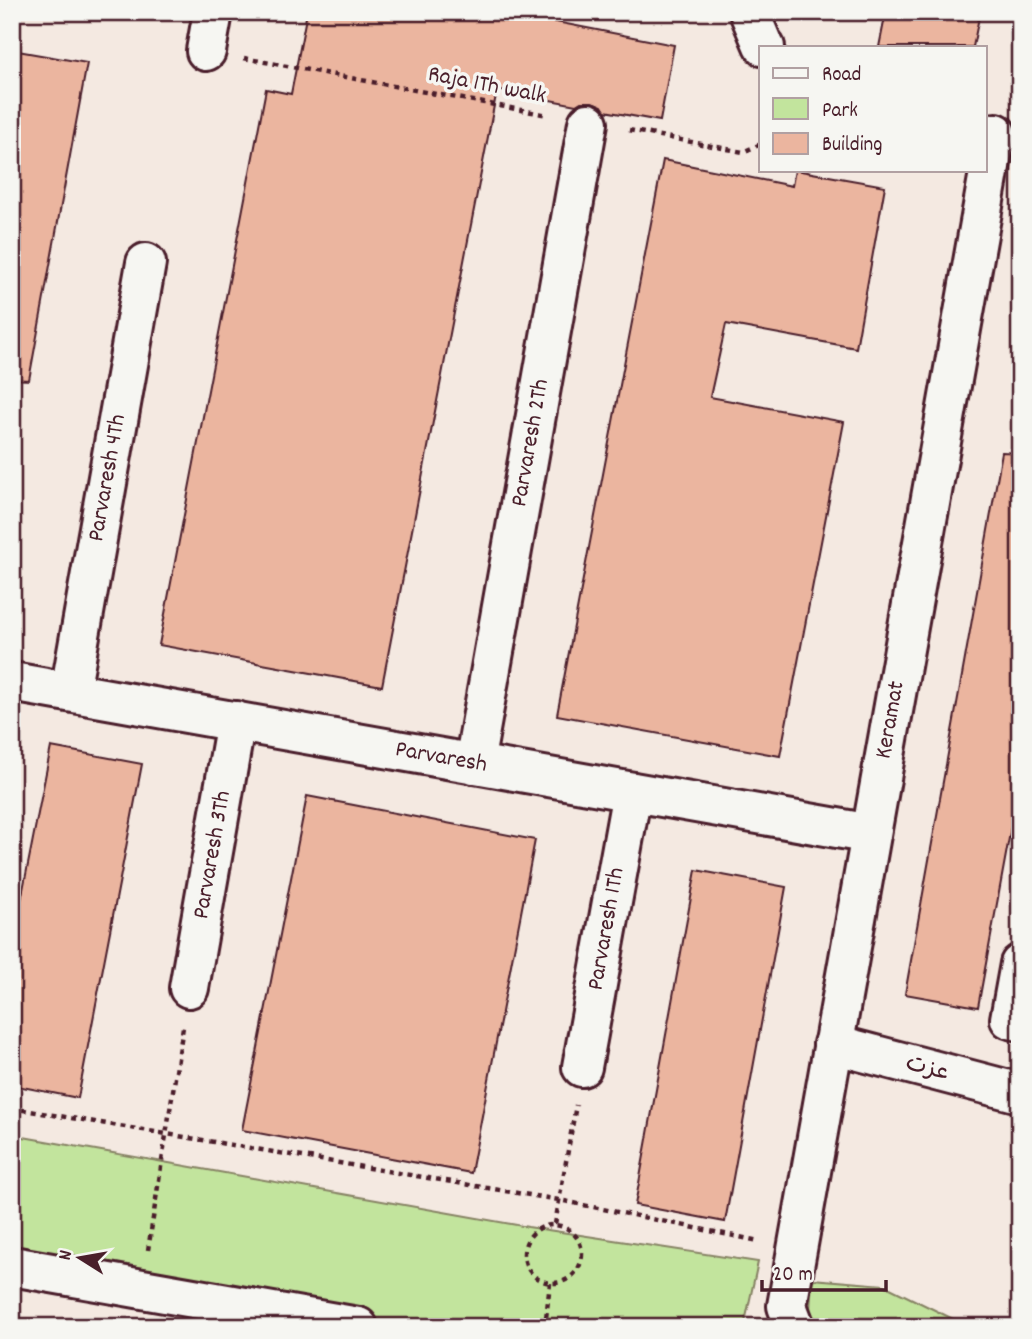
<svg xmlns="http://www.w3.org/2000/svg" width="1032" height="1339" viewBox="0 0 1032 1339" font-family="Dekko,'Playpen Sans Arabic',sans-serif">
	<style>
		.green { fill: #c2e49d; stroke: #868264; stroke-width: 2 }
		.building { fill: #ebb59f; stroke: #4a1f2b; stroke-width: 2 }
		.lines { fill: none; stroke-linecap: round; stroke-linejoin: round }
		.minor-casing { stroke: #4a1f2b; stroke-width: 44 }
		.secondary-casing { stroke: #4a1f2b; stroke-width: 44 }
		.path { stroke: #4a1f2b; stroke-width: 4.5; stroke-dasharray: 5 5; stroke-linecap: butt }
		.minor { stroke: #f6f6f2; stroke-width: 38 }
		.secondary { stroke: #f6f6f2; stroke-width: 38 }
		.labels { text-anchor: middle; dominant-baseline: central; stroke-width: 7; stroke-linejoin: round; paint-order: stroke }
		.street-label { font-size: 24px; fill: #4a1f2b; stroke: #f6f6f2 }
	</style>
	<rect width="100%" height="100%" fill="#f4e9e1"/>
	<filter id="ink" filterUnits="userSpaceOnUse"><feTurbulence type="fractalNoise" baseFrequency=".0143" numOctaves="2"/><feDisplacementMap in="SourceGraphic" scale="14" xChannelSelector="R" yChannelSelector="G"/><feConvolveMatrix kernelMatrix="1 2 1 2 8 2 1 2 1" color-interpolation-filters="sRGB"/></filter>
	<g filter="url(#ink)">
		<!-- green -->
		<g class="green">
			<path d="M12,1135L528,1227L758,1262L744,1327H369L12,1261Z"/>
			<path d="M812,1279L884,1285L953,1319L973,1327H809Z"/>
		</g>
		<!-- building -->
		<g class="building">
			<path d="M307,12H505L674,45L660,121L605,111L602,106L592,102H581L576,105L497,90L382,686L159,645L266,89L291,94Z"/>
			<path d="M886,12H980L973,47H879Z"/>
			<path d="M12,50L87,63L29,380L12,379Z"/>
			<path d="M663,160L792,186L795,170L885,186L856,348L726,324L710,397L844,422L780,756L557,715Z"/>
			<path d="M1002,452L1020,453V778L978,1007L905,994Z"/>
			<path d="M51,747L142,764L78,1098L12,1085V946Z"/>
			<path d="M307,796L535,840L471,1173L242,1130Z"/>
			<path d="M696,870L786,887L725,1222L635,1205Z"/>
		</g>
		<g class="lines">
			<!-- minor casing -->
			<g class="minor-casing">
				<g id="minor">
					<path d="M749,12L763,45L765,47"/>
					<path d="M206,51L213,12"/>
					<path d="M12,682L871,834"/>
					<path d="M70,692L146,263"/>
					<path d="M474,764L588,123"/>
					<path d="M1020,964L1010,1019L1020,1021"/>
					<path d="M189,988L236,721"/>
					<path d="M833,1044L1020,1093"/>
					<path d="M582,1067L632,792"/>
					<path d="M795,1327L787,1306L996,133"/>
				</g>
			</g>
			<!-- secondary casing -->
			<g class="secondary-casing">
				<path id="secondary" d="M12,1266L358,1327"/>
			</g>
			<!-- path -->
			<g class="path">
				<path d="M244,58L548,115"/>
				<path d="M629,130L743,152L761,144"/>
				<path d="M12,1108L559,1200L759,1241"/>
				<path d="M555,1224L576,1105"/>
				<circle cx="553" cy="1254" r="29"/>
				<path d="M148,1250L183,1027"/>
				<path d="M545,1327L550,1283"/>
			</g>
			<!-- minor -->
			<use href="#minor" class="minor"/>
			<!-- secondary -->
			<use href="#secondary" class="secondary"/>
		</g>
	</g>
	<g class="labels">
		<!-- street labels -->
		<g class="street-label">
			<text transform="translate(487 86) rotate(11)">Raja 1Th walk</text>
			<text transform="translate(531 443) rotate(-80)">Parvaresh 2Th</text>
			<text transform="translate(108 478) rotate(-80)">Parvaresh 4Th</text>
			<text transform="translate(891 720) rotate(-80)">Keramat</text>
			<text transform="translate(441 758) rotate(10)">Parvaresh</text>
			<text transform="translate(213 855) rotate(-80)">Parvaresh 3Th</text>
			<text transform="translate(607 929) rotate(-80)">Parvaresh 1Th</text>
			<text transform="translate(927 1069) rotate(15)">عزت</text>
		</g>
	</g>
	<!-- margin -->
	<rect width="1032" height="1339" fill="none" stroke="#f6f6f2" stroke-width="42"/>
	<rect x="21" y="21" width="990" height="1297" fill="none" stroke="#4a1f2b" stroke-width="2.5" filter="url(#ink)"/>
	<!-- legend -->
	<rect x="759" y="46" width="228" height="126" fill="#f6f6f2" stroke="#b1a0a2" stroke-width="2"/>
	<rect x="773" y="68" width="35" height="10" fill="#f6f6f2" stroke="#b1a0a2" stroke-width="2"/>
	<text x="822" y="80" font-size="21" fill="#4a1f2b">Road</text>
	<rect x="773" y="98" width="35" height="21" fill="#c2e49d" stroke="#b1a0a2" stroke-width="2"/>
	<text x="822" y="116" font-size="21" fill="#4a1f2b">Park</text>
	<rect x="773" y="133" width="35" height="21" fill="#ebb59f" stroke="#b1a0a2" stroke-width="2"/>
	<text x="822" y="150" font-size="21" fill="#4a1f2b">Building</text>
	<!-- north arrow -->
	<g transform="translate(80 1258) rotate(281)" stroke="#f6f6f2" stroke-width="5" paint-order="stroke">
	<path d="M0-5L12 26L0 18L-12 26Z" fill="#4a1f2b"/>
	<text y="-10" font-size="19" font-weight="bold" text-anchor="middle" fill="#4a1f2b">N</text>
	</g>
	<!-- scale -->
	<path d="M762 1280v10h124v-10" fill="none" stroke="#4a1f2b" stroke-width="3.5"/>
	<text x="773" y="1280" font-size="21" fill="#4a1f2b" stroke="#f6f6f2" stroke-width="5" paint-order="stroke">20 m</text>
</svg>
